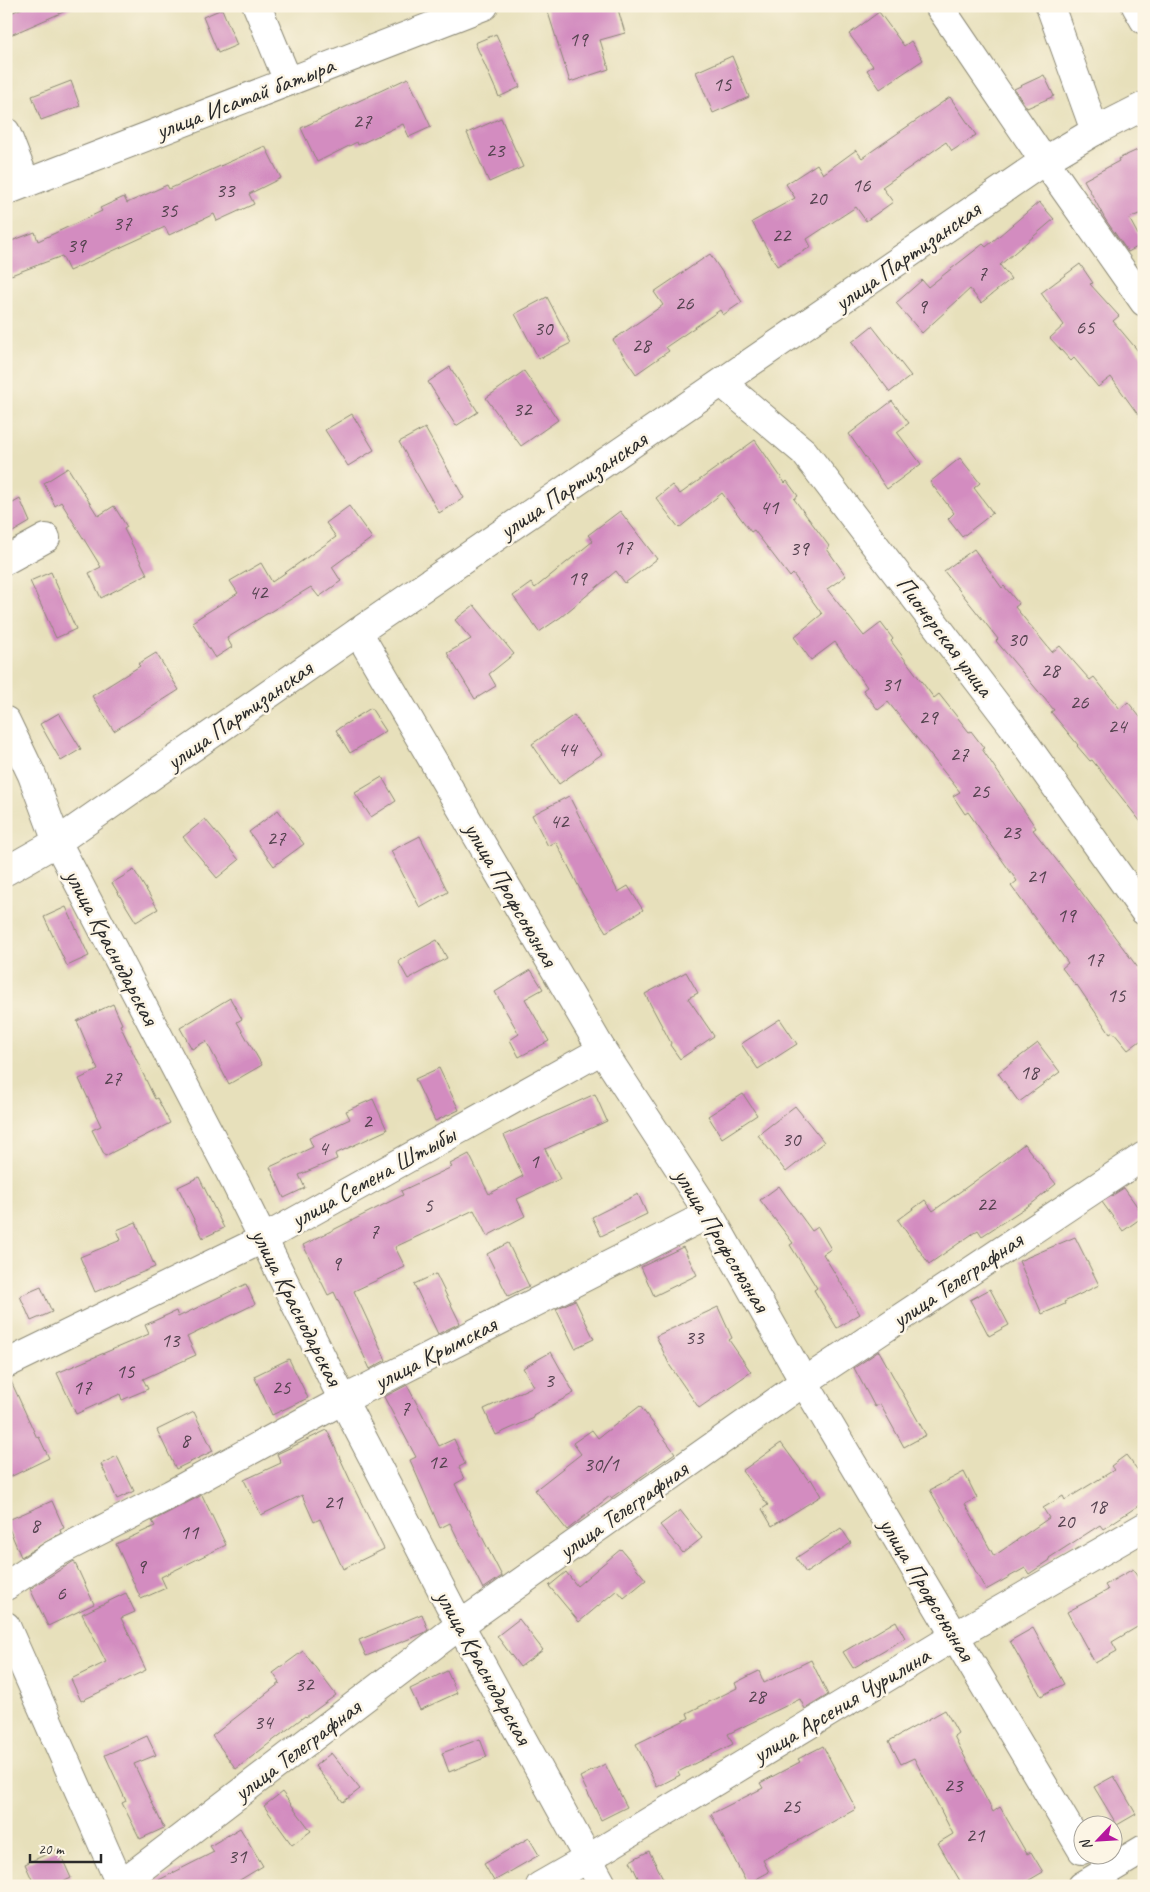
<svg xmlns="http://www.w3.org/2000/svg" width="1150" height="1892" viewBox="0 0 1150 1892" font-family="Caveat,sans-serif">
	<style>
		.building { fill: #d38cc0 }
		.lines { fill: none; stroke-linecap: round; stroke-linejoin: round }
		.minor-casing { stroke: #898673; stroke-width: 30 }
		.minor { stroke: #fff; stroke-width: 28 }
		.labels { text-anchor: middle; dominant-baseline: central; stroke-width: 5; stroke-linejoin: round; paint-order: stroke }
		.number-label { font-size: 21px; fill: #554350 }
		.street-label { font-size: 24px; fill: #2b2b2b; stroke: #fcf5e5 }
	</style>
	<rect width="100%" height="100%" fill="#fcf5e5"/>
	<filter id="ink" filterUnits="userSpaceOnUse"><feTurbulence type="fractalNoise" baseFrequency=".02" numOctaves="2"/><feDisplacementMap in="SourceGraphic" scale="10" xChannelSelector="R" yChannelSelector="G"/><feConvolveMatrix kernelMatrix="1 2 1 2 8 2 1 2 1" color-interpolation-filters="sRGB"/></filter>
	<filter id="wash" filterUnits="userSpaceOnUse"><feTurbulence type="fractalNoise" baseFrequency=".0096" numOctaves="4" result="noise"/><feDisplacementMap in="SourceGraphic" scale="20" xChannelSelector="R" yChannelSelector="G"/><feGaussianBlur stdDeviation="1.12" result="paint"/><feColorMatrix in="noise" values="0 0 0 0 0 0 0 0 0 0 0 0 0 0 0 0 0 1.4 0 .05"/><feComposite in="paint" operator="in"/></filter>
	<g filter="url(#wash)">
		<rect width="100%" height="100%" fill="#e7e0bb"/>
		<g id="blocks">
			<!-- building -->
			<g class="building">
				<path d="M27,6H77L6,37V15Z"/>
				<path d="M546,6H617L625,33L600,40L609,69L570,82Z"/>
				<path d="M222,9L237,45L218,53L203,17Z"/>
				<path d="M879,12L904,46L911,41L923,60L880,89L867,70L873,66L849,34Z"/>
				<path d="M496,34L520,87L499,97L475,43Z"/>
				<path d="M732,56L749,97L713,113L696,72Z"/>
				<path d="M1044,75L1054,96L1027,108L1014,89Z"/>
				<path d="M408,78L431,127L409,137L403,124L358,145L357,142L317,162L301,128Z"/>
				<path d="M71,81L80,106L41,120L32,96Z"/>
				<path d="M950,97L976,135L952,151L946,142L882,187L893,202L866,221L856,207L807,239L811,247L777,266L752,222L795,198L786,184L817,164L823,174L856,150L862,158Z"/>
				<path d="M501,118L523,167L489,182L467,133Z"/>
				<path d="M265,146L281,178L249,194L254,204L217,221L214,214L169,235L165,227L69,271L62,256L11,275L6,261V243L35,232L38,241L102,211L100,208L124,197L127,203L167,185L169,189Z"/>
				<path d="M1144,147V212L1129,218L1143,244L1128,252L1105,219L1084,180L1119,161L1118,159Z"/>
				<path d="M1039,202L1054,219L1000,265L1011,279L981,303L970,289L922,333L896,303L922,280L928,287L983,244L986,247Z"/>
				<path d="M710,254L742,302L723,315L720,310L666,347L669,351L636,374L613,340L663,305L654,292Z"/>
				<path d="M1080,264L1093,283L1090,284L1119,316L1113,321L1144,358V423L1111,377L1098,387L1074,358L1071,361L1050,338L1064,325L1041,293Z"/>
				<path d="M547,297L571,343L539,359L515,314Z"/>
				<path d="M872,326L911,376L890,392L852,342Z"/>
				<path d="M450,367L478,412L456,426L428,382Z"/>
				<path d="M524,371L558,420L521,446L486,398Z"/>
				<path d="M892,401L909,423L897,432L921,464L887,489L849,434Z"/>
				<path d="M352,414L374,450L348,466L325,430Z"/>
				<path d="M425,428L464,498L439,513L399,442Z"/>
				<path d="M755,440L785,483L787,481L798,496L794,499L829,546L827,549L846,576L827,589L864,636L881,623L893,639L891,641L934,698L939,694L969,732L971,731L984,748L982,749L1036,828L1033,830L1080,890L1144,976V1038L1128,1050L1113,1032L1110,1034L1077,985L1076,986L1062,968L1068,963L1011,886L1017,881L968,812L965,814L953,796L960,792L888,702L878,710L863,690L867,687L835,642L811,660L794,637L822,614L793,574L790,577L754,530L751,532L722,493L679,528L656,498L672,485L680,494Z"/>
				<path d="M960,458L980,483L974,488L993,513L962,537L948,519L954,513L930,482Z"/>
				<path d="M68,468L98,516L114,506L127,527L124,529L147,574L101,598L89,573L101,567L61,502L55,506L44,483Z"/>
				<path d="M20,499L30,522L6,536V507Z"/>
				<path d="M349,506L372,538L332,567L341,581L319,597L311,587L227,638L232,647L215,658L192,622L238,593L230,581L261,563L272,582L336,537L326,523Z"/>
				<path d="M620,511L657,559L625,583L616,571L561,617L539,632L513,596L531,583L535,588L593,541L588,535Z"/>
				<path d="M974,549L1002,588L1004,586L1019,604L1015,607L1052,652L1060,646L1090,680L1094,677L1120,709L1128,702L1144,722V826L1092,760L1090,761L1077,746L1078,745L1051,712L1054,710L996,641L998,639L944,571Z"/>
				<path d="M51,572L76,629L56,638L30,581Z"/>
				<path d="M474,605L514,654L489,674L496,686L475,699L447,653L471,639L455,620Z"/>
				<path d="M156,653L179,690L114,731L92,696L140,666L138,664Z"/>
				<path d="M371,708L386,731L350,753L336,730Z"/>
				<path d="M59,713L81,749L61,761L40,724Z"/>
				<path d="M574,715L602,754L559,784L532,744Z"/>
				<path d="M382,777L396,801L371,817L355,793Z"/>
				<path d="M569,796L618,892L628,886L643,910L606,932L582,893L556,842L548,846L532,815Z"/>
				<path d="M278,810L304,844L274,866L249,832Z"/>
				<path d="M205,819L239,860L217,878L183,837Z"/>
				<path d="M420,836L448,892L420,908L391,851Z"/>
				<path d="M134,870L158,909L136,922L112,883Z"/>
				<path d="M66,907L89,956L67,966L44,917Z"/>
				<path d="M437,940L447,958L408,979L398,961Z"/>
				<path d="M531,970L543,989L525,999L549,1041L519,1057L510,1040L519,1034L495,992Z"/>
				<path d="M686,972L698,993L688,998L714,1036L680,1059L670,1045L671,1043L645,994Z"/>
				<path d="M230,998L242,1019L237,1022L262,1065L229,1084L206,1041L192,1049L180,1028Z"/>
				<path d="M113,1004L122,1024L120,1025L155,1099L157,1098L170,1123L105,1156L92,1130L101,1126L79,1079L98,1070L77,1021Z"/>
				<path d="M780,1019L797,1044L758,1069L741,1044Z"/>
				<path d="M1038,1043L1060,1072L1019,1102L998,1073Z"/>
				<path d="M439,1068L459,1110L435,1121L415,1079Z"/>
				<path d="M595,1094L607,1121L545,1149L560,1179L517,1199L525,1216L487,1236L474,1210L395,1247L405,1267L354,1291L386,1360L370,1369L334,1292L328,1295L303,1245L403,1195L401,1191L452,1167L450,1164L469,1154L489,1194L523,1176L504,1135Z"/>
				<path d="M743,1094L757,1115L722,1138L708,1116Z"/>
				<path d="M373,1099L387,1130L335,1154L337,1159L299,1175L305,1188L284,1198L270,1167L313,1147L309,1138L350,1119L346,1111Z"/>
				<path d="M795,1106L824,1142L786,1172L758,1135Z"/>
				<path d="M1024,1144L1056,1184L1034,1202L982,1236L978,1230L929,1264L898,1220L925,1200L933,1211L996,1166Z"/>
				<path d="M199,1177L224,1228L203,1238L178,1187Z"/>
				<path d="M779,1186L812,1231L818,1227L831,1249L823,1254L860,1314L837,1328L814,1290L817,1288L790,1245L793,1243L760,1200Z"/>
				<path d="M1124,1188L1144,1216L1123,1231L1102,1202Z"/>
				<path d="M638,1194L647,1214L601,1236L592,1217Z"/>
				<path d="M136,1222L155,1267L95,1292L80,1257L121,1240L117,1230Z"/>
				<path d="M1075,1237L1099,1285L1064,1302L1065,1304L1042,1314L1019,1261Z"/>
				<path d="M508,1243L529,1286L508,1296L487,1254Z"/>
				<path d="M683,1247L697,1275L654,1296L641,1267Z"/>
				<path d="M436,1274L460,1323L438,1334L414,1284Z"/>
				<path d="M246,1284L255,1304L187,1337L196,1355L143,1379L148,1389L122,1400L120,1394L76,1414L57,1373L149,1334L145,1325L176,1311L178,1317Z"/>
				<path d="M41,1287L52,1312L31,1321L20,1296Z"/>
				<path d="M990,1289L1009,1325L989,1336L970,1300Z"/>
				<path d="M575,1300L594,1339L575,1348L556,1309Z"/>
				<path d="M718,1307L732,1338L729,1340L751,1372L699,1408L670,1366L656,1336Z"/>
				<path d="M879,1351L926,1435L904,1447L880,1404L875,1407L854,1368Z"/>
				<path d="M551,1352L574,1393L533,1416L534,1418L496,1435L484,1409L534,1386L523,1368Z"/>
				<path d="M289,1359L308,1398L272,1415L254,1376Z"/>
				<path d="M6,1379H10L37,1438L39,1437L49,1458L6,1479Z"/>
				<path d="M407,1385L439,1446L454,1439L465,1464L459,1467L464,1479L455,1484L502,1576L483,1589L450,1523L440,1528L410,1460L416,1457L384,1397Z"/>
				<path d="M640,1406L675,1453L611,1498L610,1496L567,1530L535,1490L581,1454L573,1443L592,1430L598,1438Z"/>
				<path d="M194,1412L213,1451L176,1469L157,1430Z"/>
				<path d="M327,1430L351,1482L384,1549L343,1569L320,1519L314,1522L302,1495L261,1515L244,1480L281,1463L277,1454Z"/>
				<path d="M781,1443L809,1481L811,1479L821,1496L772,1526L762,1509L768,1505L742,1471Z"/>
				<path d="M1126,1455L1144,1478V1502L1103,1529L1100,1525L1049,1558L1050,1560L1029,1574L1025,1568L986,1590L930,1490L964,1472L977,1498L965,1504L994,1556L1049,1518L1043,1508L1063,1496L1065,1500L1114,1470L1111,1466Z"/>
				<path d="M117,1456L134,1491L117,1499L101,1464Z"/>
				<path d="M202,1495L226,1545L161,1577L166,1588L141,1599L116,1544L155,1526L152,1521Z"/>
				<path d="M52,1501L64,1528L60,1530L61,1533L21,1557L6,1521Z"/>
				<path d="M680,1510L702,1538L683,1553L660,1525Z"/>
				<path d="M841,1528L851,1543L806,1573L796,1558Z"/>
				<path d="M621,1549L646,1580L624,1598L617,1590L579,1622L549,1586L566,1572L577,1586Z"/>
				<path d="M74,1561L94,1604L48,1626L30,1589Z"/>
				<path d="M1133,1569L1144,1588V1623L1112,1642L1117,1651L1095,1663L1067,1612L1108,1590L1105,1585Z"/>
				<path d="M126,1593L135,1612L121,1618L146,1670L81,1701L71,1679L106,1662L82,1614Z"/>
				<path d="M422,1614L428,1630L424,1633L366,1656L359,1640Z"/>
				<path d="M519,1619L543,1650L520,1667L497,1636Z"/>
				<path d="M896,1621L905,1638L853,1668L843,1652Z"/>
				<path d="M1033,1628L1064,1684L1041,1696L1010,1641Z"/>
				<path d="M303,1651L336,1695L306,1717L305,1716L236,1769L212,1736L280,1683L273,1673Z"/>
				<path d="M811,1660L828,1695L805,1709L800,1699L728,1734L733,1744L678,1772L680,1775L657,1787L636,1744L689,1718L687,1713L737,1688L735,1683L759,1671L764,1683Z"/>
				<path d="M447,1671L457,1693L420,1710L410,1689Z"/>
				<path d="M945,1710L958,1733L954,1736L993,1812L1000,1807L1027,1854L1031,1852L1043,1872L1019,1886H963L938,1843L953,1834L914,1758L901,1764L889,1741Z"/>
				<path d="M147,1736L156,1755L134,1764L164,1828L140,1839L122,1803L126,1801L105,1755Z"/>
				<path d="M480,1739L487,1757L449,1772L442,1753Z"/>
				<path d="M823,1746L856,1809L763,1860L769,1872L747,1884L711,1814L763,1788L760,1783L800,1762L798,1759Z"/>
				<path d="M331,1753L360,1789L343,1802L315,1766Z"/>
				<path d="M605,1764L627,1807L601,1820L580,1777Z"/>
				<path d="M1114,1776L1136,1814L1117,1825L1094,1787Z"/>
				<path d="M282,1792L311,1831L292,1845L264,1806Z"/>
				<path d="M240,1828L263,1866L230,1886H147L214,1852L210,1846Z"/>
				<path d="M529,1838L539,1855L494,1881L484,1864Z"/>
				<path d="M58,1849L71,1878L55,1886H35L25,1864Z"/>
				<path d="M649,1851L667,1886H642L630,1861Z"/>
			</g>
		</g>
	</g>
	<g filter="url(#ink)">
		<use href="#blocks" fill-opacity="0" stroke="#898673" stroke-width="1"/>
		<g class="lines">
			<!-- minor casing -->
			<g class="minor-casing">
				<g id="minor">
					<path d="M257,6L288,81"/>
					<path d="M939,6L1044,161L1054,174L1144,302"/>
					<path d="M1050,6L1095,131"/>
					<path d="M1136,6L1144,20"/>
					<path d="M6,132L26,183"/>
					<path d="M6,191L484,6"/>
					<path d="M722,383L804,452L1012,725L1144,911"/>
					<path d="M6,560L46,538"/>
					<path d="M358,632L602,1050L709,1214L804,1382L1082,1850"/>
					<path d="M6,721L32,775L57,842L235,1182L343,1400L460,1625L603,1886"/>
					<path d="M6,871L57,842L358,632L1044,161L1095,131L1144,106"/>
					<path d="M6,1364L263,1239L602,1050"/>
					<path d="M6,1586L54,1554L171,1494L343,1400L709,1214"/>
					<path d="M6,1626L121,1886"/>
					<path d="M118,1886L460,1625L804,1382L1144,1156"/>
					<path d="M540,1886L589,1858L955,1636L1144,1527"/>
					<path d="M1082,1886L1144,1849"/>
				</g>
			</g>
			<!-- minor -->
			<use href="#minor" class="minor"/>
		</g>
	</g>
	<g class="labels">
		<!-- number labels -->
		<g class="number-label">
			<text x="578" y="39">19</text>
			<text x="722" y="84">15</text>
			<text x="362" y="121">27</text>
			<text x="495" y="150">23</text>
			<text x="861" y="185">16</text>
			<text x="225" y="190">33</text>
			<text x="817" y="198">20</text>
			<text x="168" y="210">35</text>
			<text x="122" y="223">37</text>
			<text x="781" y="235">22</text>
			<text x="76" y="245">39</text>
			<text x="982" y="273">7</text>
			<text x="684" y="303">26</text>
			<text x="922" y="306">9</text>
			<text x="1085" y="327">65</text>
			<text x="543" y="328">30</text>
			<text x="641" y="345">28</text>
			<text x="522" y="409">32</text>
			<text x="769" y="507">41</text>
			<text x="623" y="547">17</text>
			<text x="799" y="548">39</text>
			<text x="577" y="578">19</text>
			<text x="258" y="592">42</text>
			<text x="1017" y="639">30</text>
			<text x="1050" y="670">28</text>
			<text x="891" y="684">31</text>
			<text x="1079" y="702">26</text>
			<text x="928" y="717">29</text>
			<text x="1117" y="726">24</text>
			<text x="567" y="749">44</text>
			<text x="959" y="754">27</text>
			<text x="980" y="791">25</text>
			<text x="559" y="821">42</text>
			<text x="1011" y="832">23</text>
			<text x="276" y="838">27</text>
			<text x="1036" y="876">21</text>
			<text x="1066" y="915">19</text>
			<text x="1094" y="959">17</text>
			<text x="1116" y="995">15</text>
			<text x="1029" y="1072">18</text>
			<text x="112" y="1078">27</text>
			<text x="367" y="1121">2</text>
			<text x="791" y="1139">30</text>
			<text x="323" y="1148">4</text>
			<text x="534" y="1161">1</text>
			<text x="986" y="1204">22</text>
			<text x="428" y="1205">5</text>
			<text x="374" y="1231">7</text>
			<text x="336" y="1263">9</text>
			<text x="694" y="1337">33</text>
			<text x="170" y="1340">13</text>
			<text x="125" y="1371">15</text>
			<text x="549" y="1380">3</text>
			<text x="82" y="1387">17</text>
			<text x="281" y="1387">25</text>
			<text x="405" y="1408">7</text>
			<text x="185" y="1440">8</text>
			<text x="437" y="1462">12</text>
			<text x="601" y="1464">30/1</text>
			<text x="333" y="1502">21</text>
			<text x="1097" y="1506">18</text>
			<text x="1065" y="1521">20</text>
			<text x="35" y="1525">8</text>
			<text x="189" y="1532">11</text>
			<text x="141" y="1566">9</text>
			<text x="61" y="1593">6</text>
			<text x="304" y="1684">32</text>
			<text x="756" y="1696">28</text>
			<text x="263" y="1722">34</text>
			<text x="953" y="1785">23</text>
			<text x="791" y="1806">25</text>
			<text x="975" y="1835">21</text>
			<text x="237" y="1856">31</text>
		</g>
		<!-- street labels -->
		<g class="street-label">
			<text transform="translate(245 98) rotate(-21)">улица Исатай батыра</text>
			<text transform="translate(907 256) rotate(-35)">улица Партизанская</text>
			<text transform="translate(573 485) rotate(-34)">улица Партизанская</text>
			<text transform="translate(945 636) rotate(53)">Пионерская улица</text>
			<text transform="translate(239 715) rotate(-35)">улица Партизанская</text>
			<text transform="translate(511 894) rotate(60)">улица Профсоюзная</text>
			<text transform="translate(112 947) rotate(62)">улица Краснодарская</text>
			<text transform="translate(373 1177) rotate(-29)">улица Семена Штыбы</text>
			<text transform="translate(722 1240) rotate(59)">улица Профсоюзная</text>
			<text transform="translate(957 1280) rotate(-34)">улица Телеграфная</text>
			<text transform="translate(297 1307) rotate(63)">улица Краснодарская</text>
			<text transform="translate(435 1353) rotate(-27)">улица Крымская</text>
			<text transform="translate(623 1510) rotate(-35)">улица Телеграфная</text>
			<text transform="translate(927 1589) rotate(59)">улица Профсоюзная</text>
			<text transform="translate(484 1667) rotate(61)">улица Краснодарская</text>
			<text transform="translate(841 1705) rotate(-31)">улица Арсения Чурилина</text>
			<text transform="translate(297 1750) rotate(-37)">улица Телеграфная</text>
		</g>
	</g>
	<!-- margin -->
	<rect width="1150" height="1892" fill="none" stroke="#fcf5e5" stroke-width="25"/>
	<!-- north arrow -->
	<g transform="translate(1098 1840) rotate(245)"><circle r="24" fill="#fcf5e5" stroke="#a8a49b"/>
	<path d="M0-4L9 19L0 12L-9 19Z" fill="#b5179e"/>
	<text y="-8" font-size="14" font-weight="bold" text-anchor="middle" fill="#2b2b2b">N</text>
	</g>
	<!-- scale -->
	<path d="M30 1854v8h71v-8" fill="none" stroke="#2b2b2b" stroke-width="2.5"/>
	<text x="38" y="1854" font-size="15" fill="#2b2b2b" stroke="#fcf5e5" stroke-width="4" paint-order="stroke">20 m</text>
</svg>
